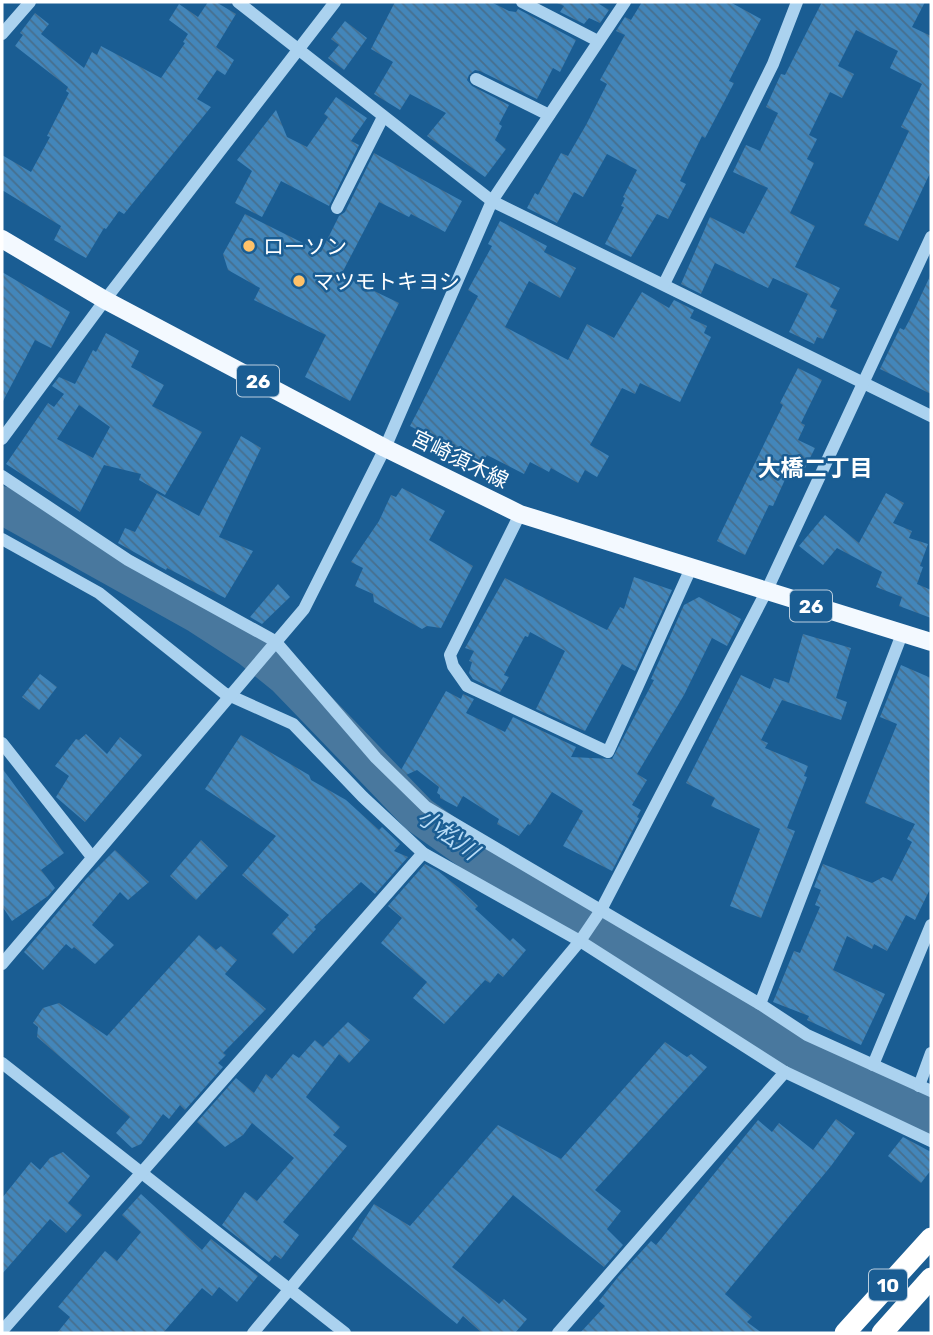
<svg xmlns="http://www.w3.org/2000/svg" width="933" height="1335" viewBox="0 0 933 1335" font-family="Rubik,'Noto Sans JP',sans-serif">
	<style>
		.lines { fill: none; stroke-linecap: round; stroke-linejoin: round }
		.river { stroke: #49789e; stroke-width: 38 }
		.building { fill: url(#building-back-hatch); fill-rule: evenodd }
		.minor { stroke: #abd2ef; stroke-width: 12 }
		.major { stroke: #f3f9ff; stroke-width: 18 }
		.highway { stroke: #fff; stroke-width: 21 }
		.poi-dot { fill: #ffc269; stroke: #1a5d93; stroke-width: 2.5 }
		.labels { text-anchor: middle; dominant-baseline: central; stroke-width: 5; stroke-linejoin: round; paint-order: stroke }
		.shield { fill: #1a5d93; stroke: #bacedf; stroke-width: 2 }
		.shield-label { font-size: 19px; font-weight: bold; fill: #fff }
		.poi-label { font-size: 21px; fill: #fff; stroke: #1a5d93; text-anchor: start }
		.street-label { font-size: 21px; fill: #fff; stroke: #1a5d93 }
		.neighbourhood-label { font-size: 23px; font-weight: bold; fill: #fff; stroke: #1a5d93 }
		.water-label { font-size: 23px; font-style: italic; fill: #b7dbf6; stroke: #1a5d93 }
	</style>
	<defs>
		<pattern id="building-back-hatch" width="6" height="6" patternUnits="userSpaceOnUse" patternTransform="scale(1.75)"><rect width="6" height="6" fill="#4386ba"/><path d="M-1 5l2 2M0 0l6 6M5-1l2 2" fill="none" stroke="#476f8e"/></pattern>
	</defs>
	<rect width="100%" height="100%" fill="#1a5d93"/>
	<g class="lines">
		<!-- river -->
		<path class="river" d="M2,505L199,615L250,648L286,677L419,815L491,866L682,979L740,1020L782,1044L931,1115"/>
	</g>
	<!-- building -->
	<g class="building">
		<path d="M208,2H216L236,14L216,47L234,60L225,75L217,70L197,99L211,107L124,214L119,211L106,229L104,228L86,258L54,240L61,226L2,190V155L31,172L50,137L47,136L69,93L66,91L68,87L15,46L23,35L20,33L35,13L49,24L41,34L84,68L92,52L97,55L101,46L161,78L185,43L183,42L188,34L169,20L179,4L198,17Z"/>
		<path d="M395,2H491L509,11L516,12L518,9L576,40L560,72L553,68L537,99L480,71L475,70L469,75L467,80L472,86L509,105L499,124L502,126L495,140L506,149L485,177L427,136L446,113L410,94L400,110L374,94L393,62L371,49Z"/>
		<path d="M555,2H596L609,10L600,23L589,18L584,24L560,12L564,6Z"/>
		<path d="M642,2H730L761,19L729,81L734,83L705,138L702,136L680,181L686,184L668,219L657,214L631,257L605,244L624,207L621,206L625,198L623,197L637,170L607,154L583,197L574,192L557,223L527,208L535,193L538,195L561,153L568,156L586,125L607,84L600,80L625,35L616,31L625,17L631,20Z"/>
		<path d="M822,2H925L912,27L931,36V171L898,241L864,225L909,131L901,127L922,84L890,68L898,51L856,30L838,66L854,74L842,98L830,92L809,135L817,139L807,159L814,163L790,213L815,226L795,267L840,288L830,307L837,310L823,339L817,337L814,344L789,332L808,294L773,278L768,288L715,263L701,294L681,284L710,217L744,234L768,188L733,172L746,145L760,151L778,113L766,107L781,74L785,75Z"/>
		<path d="M345,21L367,38L344,70L328,58L339,45L331,39Z"/>
		<path d="M336,97L367,118L351,141L359,145L329,206L281,181L262,217L235,203L252,171L237,160L276,110L287,137L307,147L328,117L324,114Z"/>
		<path d="M374,153L462,201L445,232L411,214L409,217L379,202L341,275L399,303L350,401L305,377L326,335L254,300L260,288L228,270L223,254L245,214L321,252L339,216L345,212Z"/>
		<path d="M500,221L547,246L544,252L576,268L560,298L529,281L505,327L568,360L587,324L614,338L642,292L669,308L674,300L694,310L690,318L707,326L704,333L711,337L680,402L640,383L635,394L622,388L590,445L609,456L597,477L585,470L578,483L551,468L549,472L530,462L524,474L487,455L482,464L410,426L478,296L468,290L492,246L488,244Z"/>
		<path d="M2,272L70,312L51,348L35,340L2,403Z"/>
		<path d="M931,274V394L880,369L900,328L904,330L910,319Z"/>
		<path d="M106,333L139,351L131,367L164,385L152,406L202,432L165,495L139,480L141,474L104,465L80,512L6,464L48,403L54,407L64,394L52,386L59,377L75,384L93,350L96,352ZM79,405L110,427L93,458L57,439Z"/>
		<path d="M798,368L822,380L801,423L805,425L798,440L815,448L805,468L793,462L773,506L769,505L745,555L717,541L783,405L780,403Z"/>
		<path d="M241,436L261,448L219,537L253,551L225,598L167,568L166,570L118,543L125,528L135,532L157,493L199,516Z"/>
		<path d="M402,488L445,511L429,540L473,566L441,628L427,626L422,629L374,602L373,594L355,586L363,568L351,562L379,521L391,495L396,497Z"/>
		<path d="M886,493L904,503L893,523L912,531L909,538L928,544L920,566L923,567L917,584L931,590V618L899,606L902,597L876,587L882,572L837,548L823,565L799,546L825,515L859,543Z"/>
		<path d="M634,577L672,590L635,671L622,664L585,731L536,709L565,651L530,632L528,637L525,636L504,675L509,677L500,692L473,679L469,673L472,662L469,661L474,651L465,648L505,578L607,630L620,607L624,609Z"/>
		<path d="M278,584L290,597L262,624L250,617Z"/>
		<path d="M699,597L741,619L727,646L712,638L684,695L637,774L647,780L632,805L641,810L637,817L639,818L612,871L563,846L583,811L552,792L530,825L528,824L519,836L497,824L499,819L463,796L457,807L440,798V795L437,793L439,787L417,770L406,775L401,770L446,691L461,699L463,694L474,699L466,713L505,732L513,717L576,747L571,757L612,759L654,680L651,679L684,605Z"/>
		<path d="M803,634L851,648L836,698L847,702L841,720L782,700L761,740L768,743L765,748L808,766L804,776L807,777L787,828L795,831L761,918L730,906L760,829L711,806L715,798L686,783L741,675L770,689L774,678L789,683Z"/>
		<path d="M901,665L931,678V887L915,920L906,915L887,951L874,944L872,949L847,936L833,970L885,994L861,1045L807,1020L809,1016L773,1002L794,951L800,953L820,907L815,905L821,890L814,887L823,864L872,883L883,877L892,881L912,842L907,839L915,824L865,803L897,724L880,717Z"/>
		<path d="M40,674L57,687L39,710L22,697Z"/>
		<path d="M86,734L107,754L120,737L142,755L85,822L56,797L69,776L55,766L76,739L79,740Z"/>
		<path d="M241,735L309,775L311,780L346,800L379,830L382,827L400,844L394,851L408,857L375,894L361,882L314,927L316,929L293,954L272,934L289,915L242,875L276,836L205,789Z"/>
		<path d="M2,768L64,853L41,870L55,888L48,896L12,921L2,906Z"/>
		<path d="M201,840L228,866L196,900L170,876Z"/>
		<path d="M115,850L149,882L128,900L120,892L92,925L114,945L95,964L74,947L72,949L66,944L43,970L24,952L86,879Z"/>
		<path d="M425,864L438,871L459,888L478,906L475,909L510,941L513,938L526,950L503,977L498,973L490,983L485,980L444,1024L413,998L427,982L381,943L402,918L388,906Z"/>
		<path d="M199,935L216,950L221,946L237,960L225,974L266,1009L223,1053L226,1055L218,1063L223,1067L185,1110L180,1105L169,1119L163,1114L141,1144L132,1148L116,1133L130,1117L37,1037L38,1027L33,1023L43,1008L59,1003L107,1036Z"/>
		<path d="M348,1022L370,1040L349,1063L339,1054L306,1097L340,1127L333,1135L347,1146L283,1222L299,1235L281,1259L275,1255L269,1262L222,1225L245,1192L257,1201L294,1158L252,1123L243,1135L225,1147L197,1122L236,1078L254,1093L266,1074L272,1079L293,1054L299,1058L315,1040L323,1047Z"/>
		<path d="M665,1042L687,1057L691,1054L707,1067L595,1190L621,1211L607,1229L623,1245L604,1267L513,1195L452,1267L499,1304L504,1299L527,1319L515,1333H482L463,1316L457,1324L352,1239L374,1204L410,1226L498,1125L561,1159Z"/>
		<path d="M836,1119L855,1133L831,1166L725,1294L752,1317L747,1322L762,1333H580L605,1306L599,1301L618,1277L651,1241L656,1245L758,1120L772,1132L779,1123L813,1150Z"/>
		<path d="M903,1137L931,1152V1170L921,1183L888,1156Z"/>
		<path d="M63,1152L90,1176L68,1203L82,1215L66,1233L50,1219L2,1274V1198L31,1162L40,1170L50,1158Z"/>
		<path d="M141,1194L202,1250L211,1239L258,1276L237,1302L219,1287L212,1296L202,1288L163,1333H57L70,1317L58,1307L105,1251L117,1261L141,1232L122,1215Z"/>
	</g>
	<g class="lines">
		<!-- minor -->
		<g class="minor">
			<path d="M238,2L492,201L931,416"/>
			<path d="M522,2L598,41"/>
			<path d="M2,34L30,2"/>
			<path d="M476,79L549,115"/>
			<path d="M337,208L383,117"/>
			<path d="M664,284L773,64L797,2"/>
			<path d="M2,439L105,300L335,2"/>
			<path d="M2,476L128,560L275,641L376,758L426,807L760,1004L807,1035L931,1091"/>
			<path d="M520,514L450,655L453,666L467,686L608,752L691,568"/>
			<path d="M2,539L99,593L224,693L293,724L363,797L423,853L580,941L785,1072L931,1141"/>
			<path d="M2,743L92,857"/>
			<path d="M2,964L304,609L385,448L492,201L625,2"/>
			<path d="M760,1004L902,634"/>
			<path d="M2,1063L345,1333"/>
			<path d="M873,1065L931,925"/>
			<path d="M919,1086L931,1053"/>
			<path d="M2,1331L423,853"/>
			<path d="M253,1333L580,941L601,910L766,592L931,237"/>
			<path d="M558,1333L785,1072"/>
		</g>
		<!-- major -->
		<path class="major" d="M2,239L105,300L385,448L520,514L931,642"/>
		<!-- highway -->
		<g class="highway">
			<path d="M845,1333L931,1238"/>
			<path d="M882,1333L931,1278"/>
		</g>
	</g>
	<!-- markers -->
	<g class="poi-dot">
		<circle cx="249" cy="246" r="7"/>
		<circle cx="299" cy="281" r="7"/>
	</g>
	<g class="labels">
		<!-- shield labels -->
		<g class="shield">
			<rect x="237" y="365.5" width="42" height="31" rx="5"/>
			<rect x="790" y="590.5" width="42" height="31" rx="5"/>
			<rect x="869" y="1269.5" width="38" height="31" rx="5"/>
		</g>
		<g class="shield-label">
			<text x="258" y="381">26</text>
			<text x="811" y="606">26</text>
			<text x="888" y="1285">10</text>
		</g>
		<!-- poi labels -->
		<g class="poi-label">
			<text x="263" y="246">ローソン</text>
			<text x="313" y="281">マツモトキヨシ</text>
		</g>
		<!-- street labels -->
		<g class="street-label">
			<text transform="translate(460 459) rotate(26)">宮崎須木線</text>
		</g>
		<!-- neighbourhood labels -->
		<g class="neighbourhood-label">
			<text x="815" y="468">大橋二丁目</text>
		</g>
		<!-- water labels -->
		<g class="water-label">
			<text transform="translate(448 834) rotate(36)">小松川</text>
		</g>
	</g>
	<!-- border -->
	<rect width="933" height="1335" fill="none" stroke="#ffffff" stroke-width="7"/>
</svg>
